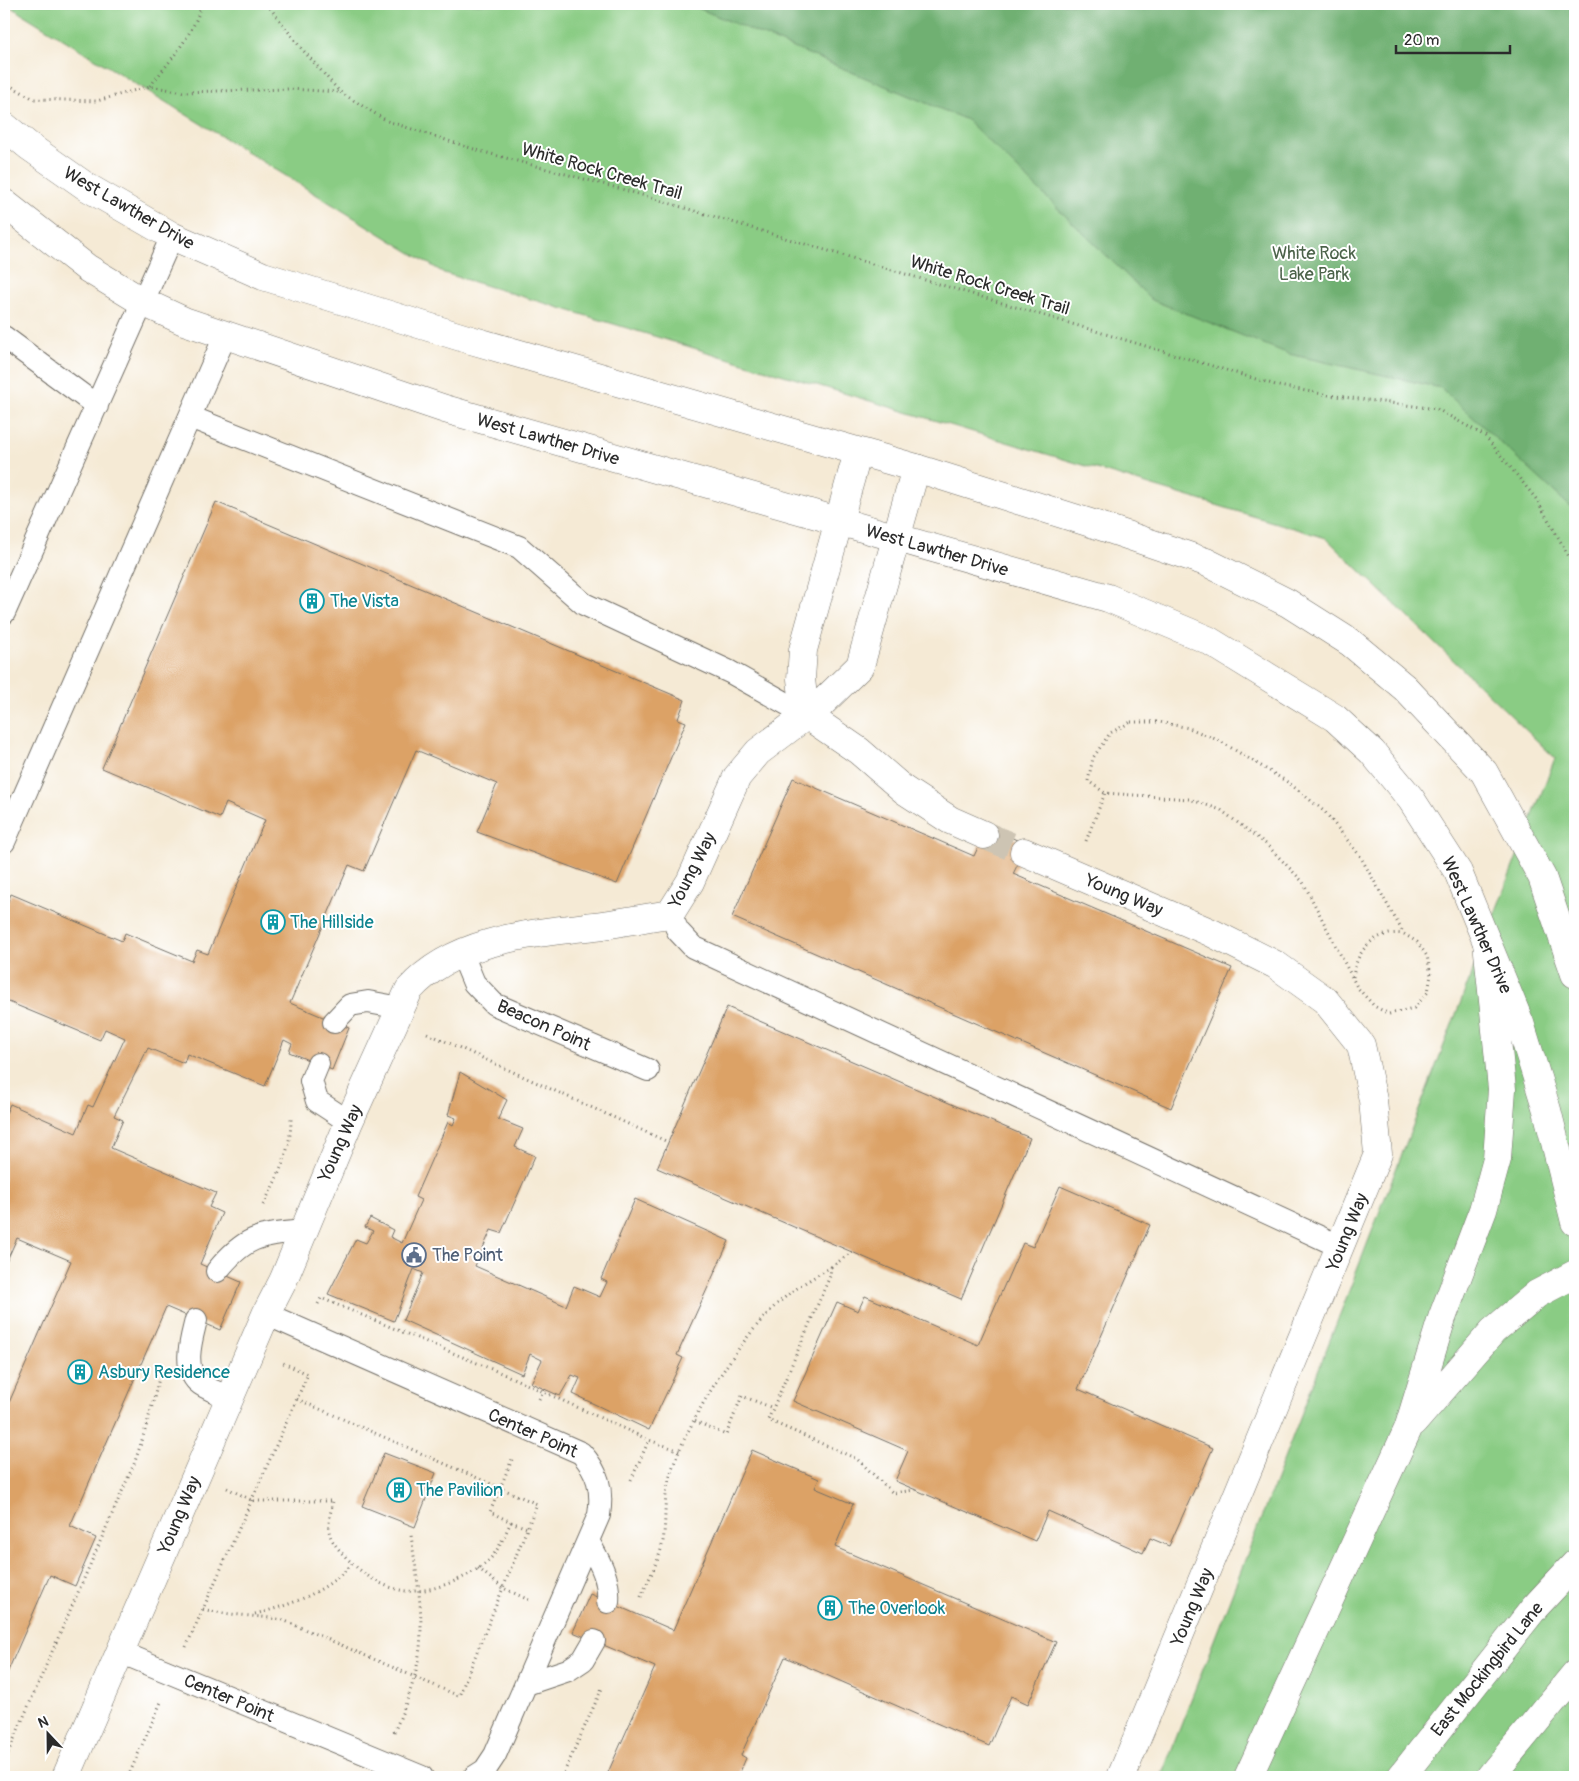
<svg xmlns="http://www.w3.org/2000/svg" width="1579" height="1781" viewBox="0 0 1579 1781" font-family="Pangolin,sans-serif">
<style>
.green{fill:#8acc84;stroke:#5a7c58}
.forest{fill:#6fb072;stroke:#4d6e4e}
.building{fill:#dca266}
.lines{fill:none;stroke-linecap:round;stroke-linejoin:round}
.minor-tunnel{stroke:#cdc4b3;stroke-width:28;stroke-dasharray:28 14;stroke-linecap:butt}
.service-casing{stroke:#726e66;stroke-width:24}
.minor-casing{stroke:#726e66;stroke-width:29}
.tertiary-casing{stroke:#726e66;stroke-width:29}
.secondary-casing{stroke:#726e66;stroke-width:29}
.path{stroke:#726e66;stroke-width:3;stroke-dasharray:1 4;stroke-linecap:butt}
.service{stroke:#fff;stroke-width:22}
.minor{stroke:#fff;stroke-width:28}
.tertiary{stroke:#fff;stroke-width:28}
.secondary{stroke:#fff;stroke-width:28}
.labels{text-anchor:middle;stroke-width:4;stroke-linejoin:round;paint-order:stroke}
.street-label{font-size:18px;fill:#2b2b2b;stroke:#fff}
.park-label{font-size:18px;fill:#4c634a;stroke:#fff}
.culture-label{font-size:18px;fill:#0d838f;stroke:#fff;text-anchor:start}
.service-label{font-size:18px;fill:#4e5e75;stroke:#fff;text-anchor:start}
</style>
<rect width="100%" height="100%" fill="#fff"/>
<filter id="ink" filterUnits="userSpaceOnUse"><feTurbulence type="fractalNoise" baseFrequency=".02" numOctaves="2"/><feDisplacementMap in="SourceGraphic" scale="10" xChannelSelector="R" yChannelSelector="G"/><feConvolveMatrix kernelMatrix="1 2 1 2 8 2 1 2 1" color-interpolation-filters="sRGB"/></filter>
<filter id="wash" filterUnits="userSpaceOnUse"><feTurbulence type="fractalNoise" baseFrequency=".0096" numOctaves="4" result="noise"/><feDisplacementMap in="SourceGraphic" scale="20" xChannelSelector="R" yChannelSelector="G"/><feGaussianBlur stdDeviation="1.12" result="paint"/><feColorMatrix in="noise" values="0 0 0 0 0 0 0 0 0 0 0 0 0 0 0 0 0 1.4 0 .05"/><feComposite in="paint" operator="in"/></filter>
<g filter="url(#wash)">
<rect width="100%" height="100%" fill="#f5ead5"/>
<!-- green -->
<path class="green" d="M 6,4 L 1575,4 L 1575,1777 L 1161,1777 L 1555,758 L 1326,538 L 444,273 Z"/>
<!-- forest -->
<path class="forest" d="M 688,4 L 1575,4 L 1575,511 L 1441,388 L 1289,354 L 1152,300 L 967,120 Z"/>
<g id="blocks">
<!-- building -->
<path class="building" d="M 216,502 L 685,700 L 678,719 L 686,722 L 617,884 L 477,832 L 497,784 L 416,750 L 364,871 L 349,865 L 290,1003 L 349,1028 L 332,1070 L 289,1052 L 292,1044 L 284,1040 L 265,1086 L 187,1054 L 184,1063 L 148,1048 L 114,1116 L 123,1120 L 111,1148 L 216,1193 L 209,1207 L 222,1213 L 200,1264 L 241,1282 L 220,1330 L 166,1307 L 70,1526 L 96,1538 L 75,1586 L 50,1575 L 4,1680 L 4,1414 L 71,1261 L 17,1238 L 4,1267 L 4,1118 L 10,1104 L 76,1133 L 88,1105 L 93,1107 L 125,1038 L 105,1029 L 100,1040 L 4,1000 L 4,911 L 11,894 L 122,941 L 125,933 L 192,961 L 197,950 L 208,954 L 265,820 L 226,803 L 220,818 L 102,768 Z
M 793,778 L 974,856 L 988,826 L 1027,845 L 1013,874 L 1232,968 L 1171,1108 L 732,917 Z
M 727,1007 L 1030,1138 L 961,1299 L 657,1168 Z
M 460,1072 L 507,1100 L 498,1119 L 523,1129 L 515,1147 L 535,1156 L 501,1233 L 491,1230 L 475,1266 L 566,1306 L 574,1286 L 600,1297 L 607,1282 L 601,1279 L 635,1199 L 729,1241 L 677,1355 L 683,1358 L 649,1430 L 573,1394 L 580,1378 L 572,1375 L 560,1396 L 531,1383 L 542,1360 L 530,1354 L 522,1374 L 403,1320 L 423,1273 L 414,1269 L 394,1321 L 328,1294 L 356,1239 L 366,1243 L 373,1231 L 365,1227 L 370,1218 L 393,1230 L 390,1237 L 402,1243 L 421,1200 L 415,1197 L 448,1122 L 453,1125 L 456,1118 L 448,1115 Z
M 1060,1186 L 1150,1225 L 1078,1389 L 1213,1448 L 1169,1546 L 1150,1538 L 1143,1553 L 1048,1511 L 1035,1541 L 895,1481 L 908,1451 L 793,1401 L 837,1302 L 858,1311 L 865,1296 L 978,1345 L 1023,1243 L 1033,1247 Z
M 752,1450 L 819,1479 L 815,1488 L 853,1504 L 835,1547 L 1056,1642 L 1028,1704 L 1011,1696 L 989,1746 L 785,1657 L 741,1755 L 746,1758 L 738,1777 L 606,1777 L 655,1667 L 573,1632 L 590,1594 L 673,1630 Z
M 384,1453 L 436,1473 L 415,1527 L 362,1506 Z"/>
</g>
</g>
<g filter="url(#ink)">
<use href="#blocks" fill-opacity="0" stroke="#726e66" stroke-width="1"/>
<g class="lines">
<!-- minor-tunnel -->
<path class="minor-tunnel" d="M 984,835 L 1024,852"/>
<!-- service casing -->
<g class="service-casing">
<path id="service" d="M 4,337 L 97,406
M 190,417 L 519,547 L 584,604 L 730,672 L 805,714
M 4,613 L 172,236
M 4,842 L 225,336
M 670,914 L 678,931 L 693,947 L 1341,1247
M 462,954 L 474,983 L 494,1004 L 648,1070
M 334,1022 L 350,1005 L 368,1002 L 401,1008
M 318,1064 L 311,1081 L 317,1101 L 349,1122
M 217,1271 C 245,1236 259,1235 302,1231
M 266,1314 L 581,1453 C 598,1471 603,1490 599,1515 L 495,1755 L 485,1770 L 474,1777
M 196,1320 C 192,1337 182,1367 198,1382 C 205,1389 220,1393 230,1398
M 588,1541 C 599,1561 610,1578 608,1602
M 120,1652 L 422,1777
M 526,1684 L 568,1670 L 583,1660 L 594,1641"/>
</g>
<!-- minor casing -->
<g class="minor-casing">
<path id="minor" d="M 858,452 L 803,650 L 801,679 L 805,714 L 859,751 L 904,790 L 950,820 L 984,835
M 1024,852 L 1212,933 L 1276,965 L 1325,1000 L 1361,1045 L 1373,1100 L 1378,1154 L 1121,1777
M 66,1777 L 266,1314 L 283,1281 L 349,1122 L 409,990 C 456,937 538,933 603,925 C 625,922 648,917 670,914 L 690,882 L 737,777 L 758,752 L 820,705 L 860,666 L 916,468"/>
</g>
<!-- tertiary casing -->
<g class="tertiary-casing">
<path id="tertiary" d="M 4,126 L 30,147 L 87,187 L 172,236 L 263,276 L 464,338 L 916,468 L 1100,526 L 1206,562 L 1288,603 L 1351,643 L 1405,688 L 1484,772 L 1542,877 L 1575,974
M 4,203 L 87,268 L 143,302 L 184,321 L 445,409 L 1108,598 L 1208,640 L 1335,718 L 1372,752 L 1411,799 L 1458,872 L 1520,1023 L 1547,1110 L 1575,1222"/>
</g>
<!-- secondary casing -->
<g class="secondary-casing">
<path id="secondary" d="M 1414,1422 L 1493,1331 L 1537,1294 L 1575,1274
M 1248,1777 L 1408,1429 L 1442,1318 L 1483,1210 L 1497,1159 L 1502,1089 L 1487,942
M 1401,1777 L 1535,1607 L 1575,1564
M 1490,1777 L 1575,1674"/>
</g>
<!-- path -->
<path class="path" d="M 267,4 L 301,48 L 340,92 L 387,121 L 480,151 L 625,190 L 1279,386 L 1328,395 L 1437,409 L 1485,436 L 1537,500 L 1575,567
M 4,82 L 34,99 L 97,101 L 150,86 L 183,92 L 289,89 L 339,92
M 150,86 C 170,61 193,35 202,4
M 1131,722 L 1159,722 L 1189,728 L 1220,741 L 1289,783 L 1325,812 L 1360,856 L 1404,934 L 1417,942 L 1427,956 L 1431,975 L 1428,992 L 1414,1008 L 1389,1014 L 1374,1006 L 1357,987 L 1303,882 L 1266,844 L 1221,810 L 1189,799 L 1105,793 L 1088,781 L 1093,758 L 1110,733 Z
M 1086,841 L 1105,793
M 1353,977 C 1356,950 1375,930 1403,934
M 427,1033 L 668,1142
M 263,1205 C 278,1177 291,1151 291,1119
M 831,1267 L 852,1252
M 318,1304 L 321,1298 L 513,1378 L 649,1440
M 297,1399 L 537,1504 L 503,1588 L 529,1600
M 539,1399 L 544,1389
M 695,1421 L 726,1435 L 742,1396 L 773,1408
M 631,1480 L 649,1440 L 680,1451
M 227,1488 L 253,1501 L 333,1501 C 331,1511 327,1525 330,1535 C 333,1544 344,1556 351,1562 C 364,1575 381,1586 400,1590 C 425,1596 470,1578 488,1561 C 498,1552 505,1534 511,1522 L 490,1512 L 513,1457
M 511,1522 L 527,1528
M 641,1597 C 648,1580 660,1559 663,1541 C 666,1523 664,1505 667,1488 C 677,1436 737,1342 775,1306 C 792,1290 812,1278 831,1267 L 830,1276 L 768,1420 L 857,1459 L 893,1493 L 915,1490
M 203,1609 C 229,1616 256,1615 283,1620 L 459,1696 L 503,1588 L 478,1568
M 255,1614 C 292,1605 326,1592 352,1564
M 186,1647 L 308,1374 L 281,1362
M 394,1732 C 405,1707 415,1682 419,1655 C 425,1616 416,1573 411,1535
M 4,1762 L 134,1464 C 144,1436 152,1407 159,1378
M 128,1777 L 161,1702
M 562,1777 L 603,1686"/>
<!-- service -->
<use href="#service" class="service"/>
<!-- minor -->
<use href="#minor" class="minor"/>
<!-- tertiary -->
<use href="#tertiary" class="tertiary"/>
<!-- secondary -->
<use href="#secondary" class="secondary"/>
</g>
</g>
<!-- icons -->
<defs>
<g id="building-ring" transform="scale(1.25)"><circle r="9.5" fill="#fff" stroke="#0f9aa8" stroke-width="1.5"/><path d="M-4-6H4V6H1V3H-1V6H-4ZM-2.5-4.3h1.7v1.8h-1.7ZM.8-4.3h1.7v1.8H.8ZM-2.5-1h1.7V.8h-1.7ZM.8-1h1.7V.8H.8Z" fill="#0f9aa8"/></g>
<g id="civic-ring" transform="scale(1.25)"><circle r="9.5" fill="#fff" stroke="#5c6f8a" stroke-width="1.5"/><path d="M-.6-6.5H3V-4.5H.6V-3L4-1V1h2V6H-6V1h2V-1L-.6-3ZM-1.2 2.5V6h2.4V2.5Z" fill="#5c6f8a"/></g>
</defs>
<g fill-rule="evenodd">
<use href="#building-ring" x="312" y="601"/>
<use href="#building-ring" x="273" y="922"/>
<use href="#civic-ring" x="414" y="1255"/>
<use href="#building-ring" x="80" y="1372"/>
<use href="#building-ring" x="399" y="1490"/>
<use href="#building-ring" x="830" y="1608"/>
</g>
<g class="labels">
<!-- street labels -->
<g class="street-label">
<text transform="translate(602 171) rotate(16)" y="6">White Rock Creek Trail</text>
<text transform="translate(129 208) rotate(30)" y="6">West Lawther Drive</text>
<text transform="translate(990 285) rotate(17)" y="6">White Rock Creek Trail</text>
<text transform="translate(548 439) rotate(16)" y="6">West Lawther Drive</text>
<text transform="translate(937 550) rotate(16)" y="6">West Lawther Drive</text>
<text transform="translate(692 870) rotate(-63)" y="6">Young Way</text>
<text transform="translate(1124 895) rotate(23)" y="6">Young Way</text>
<text transform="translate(1477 925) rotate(66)" y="6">West Lawther Drive</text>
<text transform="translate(544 1025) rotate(24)" y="6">Beacon Point</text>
<text transform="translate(340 1143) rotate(-66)" y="6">Young Way</text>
<text transform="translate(1347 1232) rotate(-68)" y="6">Young Way</text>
<text transform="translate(533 1433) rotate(24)" y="6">Center Point</text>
<text transform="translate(179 1515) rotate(-67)" y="6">Young Way</text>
<text transform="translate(1192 1607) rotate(-67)" y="6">Young Way</text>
<text transform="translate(1487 1669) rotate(-51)" y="6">East Mockingbird Lane</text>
<text transform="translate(229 1698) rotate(23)" y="6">Center Point</text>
</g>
<!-- park labels -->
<g class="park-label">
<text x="1314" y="259">White Rock<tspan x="1314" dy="21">Lake Park</tspan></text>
</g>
<!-- culture labels -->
<g class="culture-label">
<text x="330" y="607">The Vista</text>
<text x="290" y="928">The Hillside</text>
<text x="98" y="1378">Asbury Residence</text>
<text x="416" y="1496">The Pavilion</text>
<text x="848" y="1614">The Overlook</text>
</g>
<!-- service labels -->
<g class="service-label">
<text x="432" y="1261">The Point</text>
</g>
</g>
<!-- margin -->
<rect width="1579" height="1781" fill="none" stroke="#fff" stroke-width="20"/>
<!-- north arrow -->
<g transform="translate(48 1734) rotate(338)" stroke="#ffffff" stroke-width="4" paint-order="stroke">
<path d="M0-4L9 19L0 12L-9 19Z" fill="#2b2b2b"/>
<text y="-8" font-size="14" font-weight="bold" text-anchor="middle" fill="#2b2b2b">N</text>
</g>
<!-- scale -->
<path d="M1396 45v8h114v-8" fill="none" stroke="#2b2b2b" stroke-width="2.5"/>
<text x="1404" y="45" font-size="15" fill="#2b2b2b" stroke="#ffffff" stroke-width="4" paint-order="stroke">20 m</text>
</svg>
